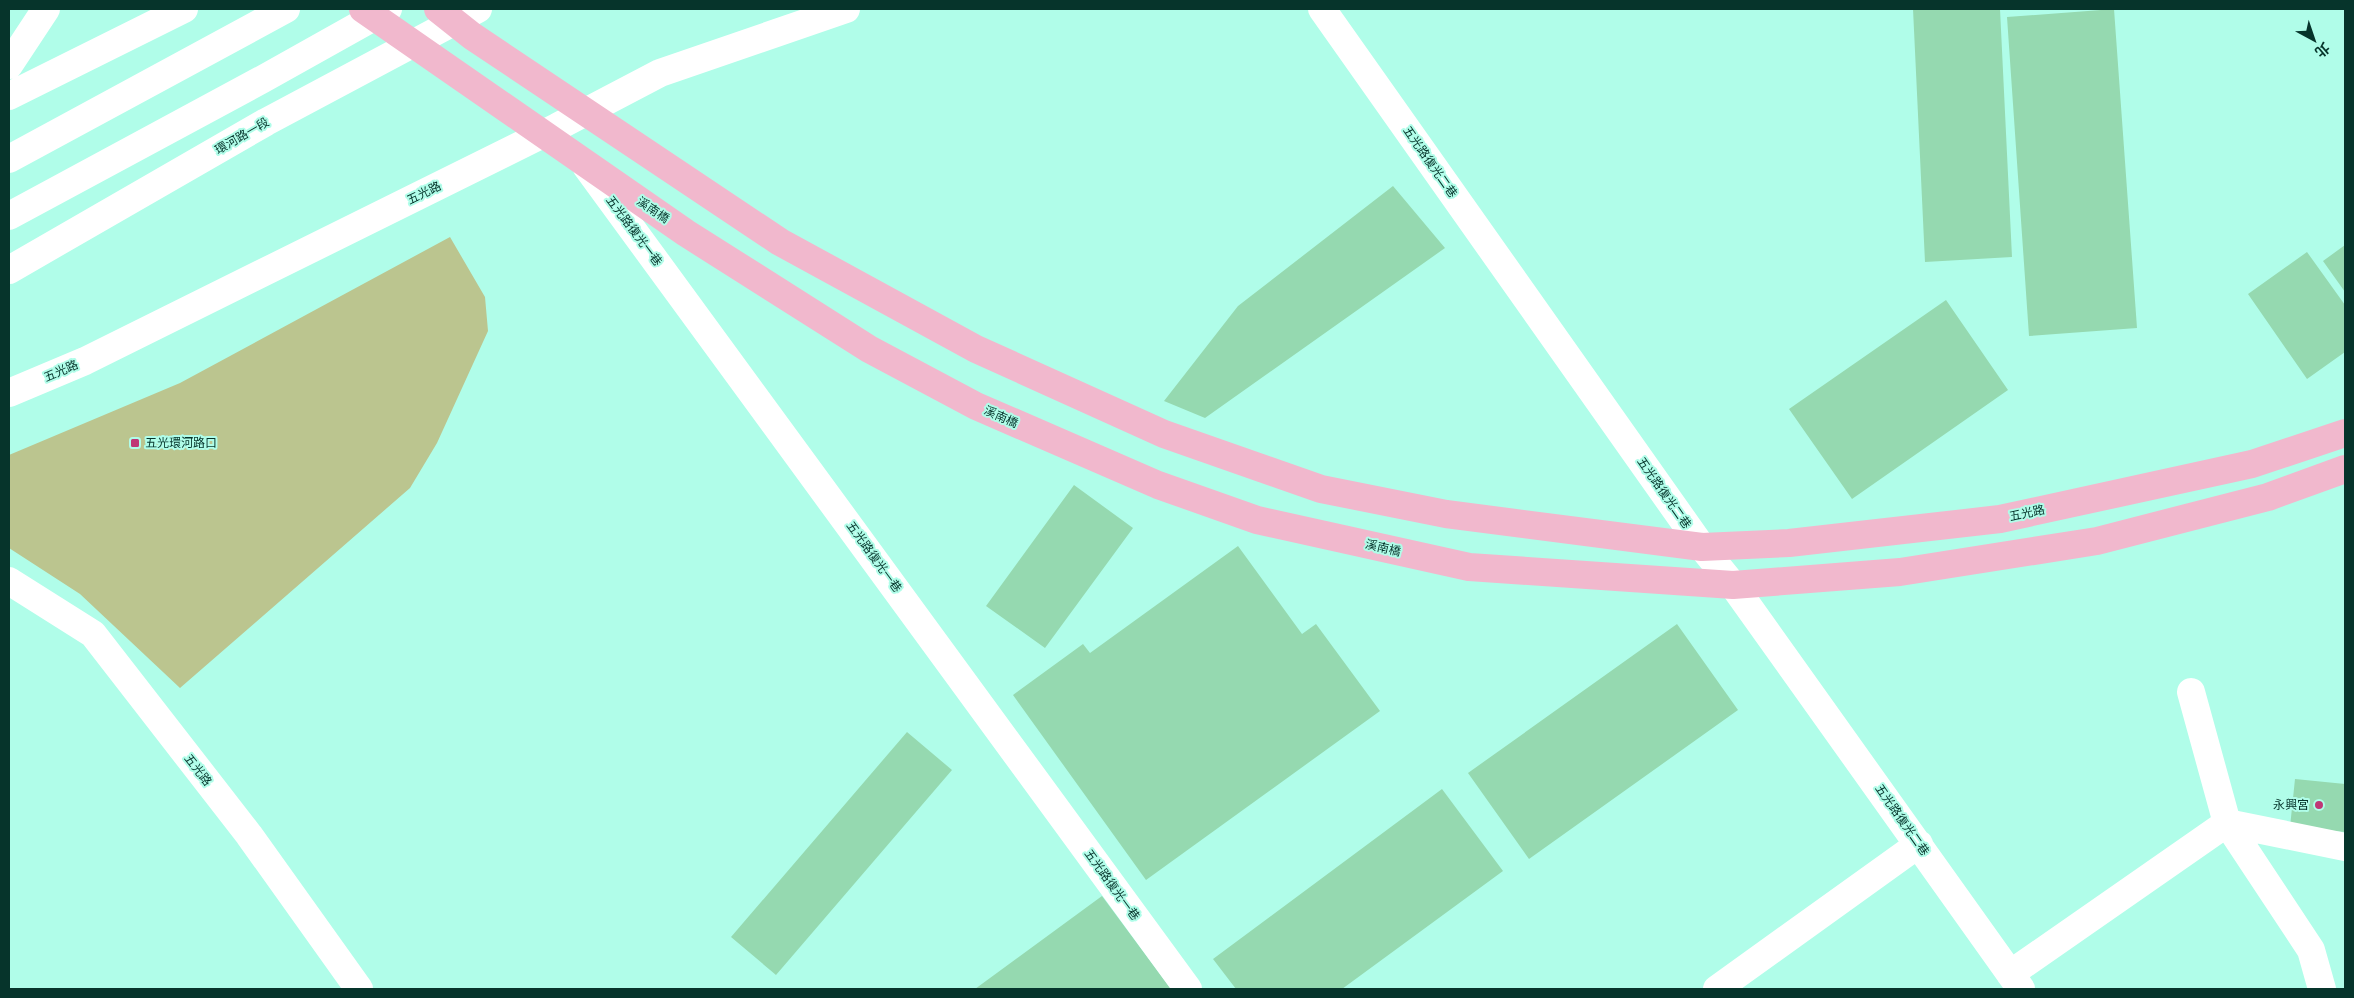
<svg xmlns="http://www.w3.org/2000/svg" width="2354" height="998" viewBox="0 0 2354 998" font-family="Helvetica,'Noto Sans TC',sans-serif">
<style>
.green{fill:#bbc58f}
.building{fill:#95d9b0}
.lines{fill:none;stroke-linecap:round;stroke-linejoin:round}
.minor{stroke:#fff;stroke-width:28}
.major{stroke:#f1b8cd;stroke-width:28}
.poi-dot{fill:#bf3775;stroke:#b0fde9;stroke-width:2}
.labels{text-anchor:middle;stroke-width:4;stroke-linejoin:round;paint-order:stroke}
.street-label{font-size:12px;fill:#06342b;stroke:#b0fde9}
.poi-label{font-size:12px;fill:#06342b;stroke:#b0fde9;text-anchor:start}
</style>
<rect width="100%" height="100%" fill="#b0fde9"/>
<!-- green -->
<path class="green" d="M 450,237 L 485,297 L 488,331 L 437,443 L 410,488 L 180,688 L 80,594 L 9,548 L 9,455 L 180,383 Z"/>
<!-- building -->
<path class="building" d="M 1913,9 L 2000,9 L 2012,257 L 1925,262 Z
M 2114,9 L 2137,328 L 2029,336 L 2007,17 Z
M 1393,186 L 1445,248 L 1205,418 L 1164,401 L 1238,306 Z
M 2345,245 L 2345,292 L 2323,261 Z
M 2307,252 L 2345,305 L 2345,352 L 2307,379 L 2248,294 Z
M 1946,300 L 2008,390 L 1852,499 L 1789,409 Z
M 1074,485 L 1133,528 L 1045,648 L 986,606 Z
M 1238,546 L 1302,634 L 1316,624 L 1380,711 L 1146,880 L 1013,695 L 1083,644 L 1090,653 Z
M 1677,624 L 1738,710 L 1529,859 L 1468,773 Z
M 907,732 L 952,770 L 776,975 L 731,937 Z
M 2295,779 L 2345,784 L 2345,832 L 2290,827 Z
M 1442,789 L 1503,871 L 1342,989 L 1236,989 L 1213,959 Z
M 1102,896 L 1171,989 L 975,989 Z"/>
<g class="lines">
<!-- minor -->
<path class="minor" d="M 1322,9 L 1702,547 L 1733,585 L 2021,989
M 9,65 L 46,9
M 9,96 L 184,9
M 9,159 L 286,9
M 586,166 L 1188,989
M 9,216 L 263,79 L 388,9
M 9,270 L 266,122 L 478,9
M 9,393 L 85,361 L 557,127 L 660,73 L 846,9
M 9,581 L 93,634 L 249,835 L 359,989
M 2191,692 L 2227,823 L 2311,950 L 2322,989
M 2227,823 L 2345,847
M 2010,974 L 2227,823
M 1717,989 L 1919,844"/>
<!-- major -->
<path class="major" d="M 363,9 L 686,233 L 869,349 L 976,406 L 1158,485 L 1257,520 L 1469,567 L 1733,585 L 1900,572 L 2097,541 L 2268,497 L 2345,469
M 438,9 L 472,36 L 780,242 L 976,349 L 1164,434 L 1321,489 L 1446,514 L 1702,547 L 1789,543 L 2000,519 L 2252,464 L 2345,433"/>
</g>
<!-- markers -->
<g class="poi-dot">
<rect x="130" y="438" width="10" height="10" rx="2.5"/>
<circle cx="2319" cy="805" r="5"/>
</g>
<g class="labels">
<!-- street labels -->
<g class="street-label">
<text transform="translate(242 136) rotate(-30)" y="4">環河路一段</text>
<text transform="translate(1430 162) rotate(55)" y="4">五光路復光二巷</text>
<text transform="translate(424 193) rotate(-26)" y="4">五光路</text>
<text transform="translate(653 210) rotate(34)" y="4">溪南橋</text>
<text transform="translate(634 231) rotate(53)" y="4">五光路復光一巷</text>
<text transform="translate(61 371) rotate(-23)" y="4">五光路</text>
<text transform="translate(1001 417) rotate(24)" y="4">溪南橋</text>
<text transform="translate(1664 493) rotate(55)" y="4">五光路復光二巷</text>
<text transform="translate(2027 513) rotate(-12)" y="4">五光路</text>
<text transform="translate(1383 548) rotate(13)" y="4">溪南橋</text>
<text transform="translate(874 557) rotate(54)" y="4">五光路復光一巷</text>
<text transform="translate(198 770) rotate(52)" y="4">五光路</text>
<text transform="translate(1902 820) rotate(55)" y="4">五光路復光二巷</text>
<text transform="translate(1112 885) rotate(54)" y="4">五光路復光一巷</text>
</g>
<!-- poi labels -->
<g class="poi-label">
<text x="145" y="447">五光環河路口</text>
<text x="2309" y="809" text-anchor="end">永興宮</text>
</g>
</g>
<!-- border -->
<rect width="2354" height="998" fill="none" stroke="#06342b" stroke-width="20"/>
<!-- north arrow -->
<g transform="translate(2314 40) rotate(140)" stroke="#b0fde9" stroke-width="4" paint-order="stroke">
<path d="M0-4L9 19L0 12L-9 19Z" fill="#06342b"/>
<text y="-8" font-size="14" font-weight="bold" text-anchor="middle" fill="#06342b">北</text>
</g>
</svg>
